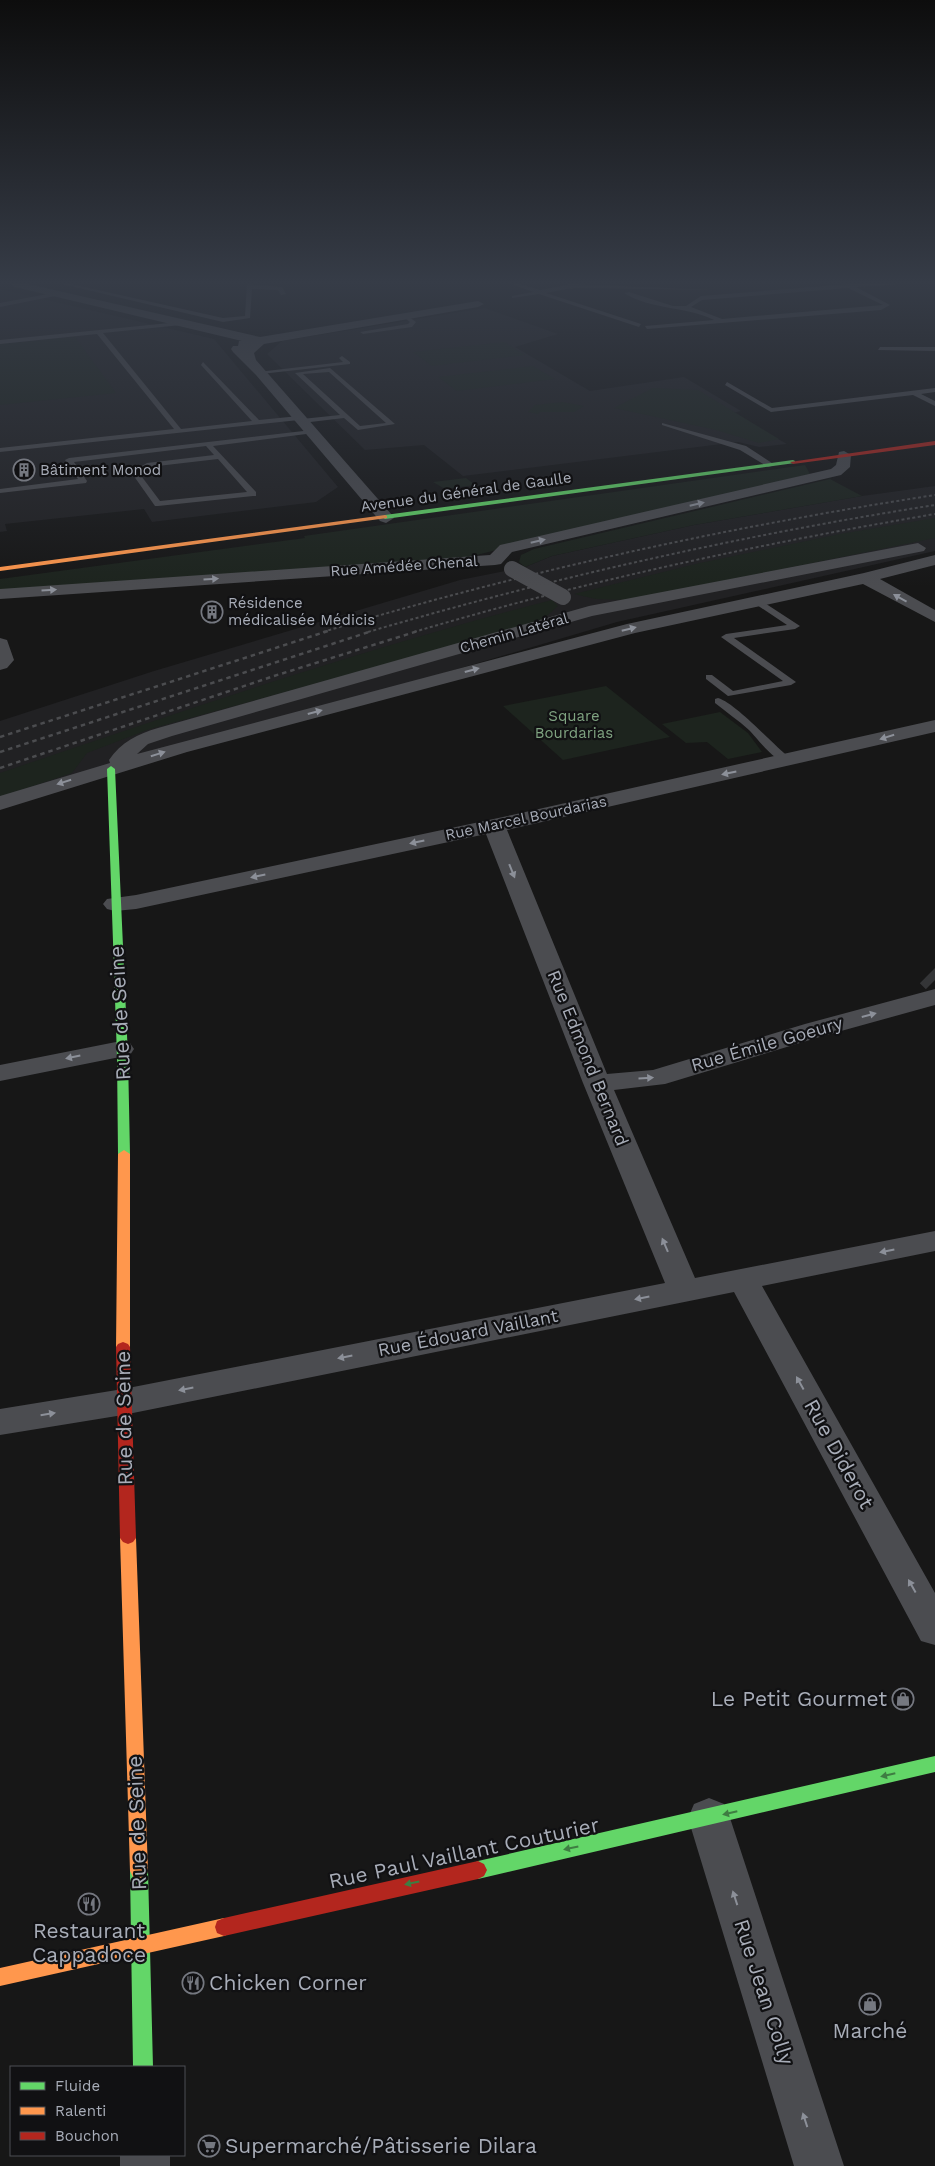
<svg xmlns="http://www.w3.org/2000/svg" width="935" height="2166" viewBox="0 0 935 2166" font-family="'Work Sans',sans-serif">
<style>
.built{fill:#212123}
.green{fill:#1d241e}
.lines{fill:none;stroke-linecap:round;stroke-linejoin:round}
.street-tunnel{stroke:#343537;stroke-width:26;stroke-dasharray:26 13;stroke-linecap:butt}
.lane{fill:#4b4c50;fill-rule:evenodd}
.street{fill:#4b4c50;fill-rule:evenodd}
.fast{fill:#63d668;fill-rule:evenodd}
.slow{fill:#ff974d;fill-rule:evenodd}
.jam{fill:#b3261e;fill-rule:evenodd}
.rail-far1{stroke:#4b4c4f;stroke-width:2;stroke-dasharray:3 2.5;stroke-linecap:butt}
.rail{stroke:#4b4c4f;stroke-width:2.5;stroke-dasharray:4.5 4;stroke-linecap:butt}
.street-bridge{stroke:#4b4c50;stroke-width:16}
.oneway{fill:#8c9099}
.oneway2{fill:#3e7d42}
.labels{text-anchor:middle;stroke-width:4.5;stroke-linejoin:round;paint-order:stroke}
.far-poi-label{font-size:15px;fill:#a8adb8;stroke:#111113;text-anchor:start}
.far-street-label{font-size:15px;fill:#a8adb8;stroke:#111113}
.far-park-label{font-size:15px;fill:#7fa381;stroke:#111113}
.street-label{font-size:18px;fill:#a8adb8;stroke:#111113}
.near-street-label{font-size:21px;fill:#a8adb8;stroke:#111113}
.near-poi-label{font-size:21px;fill:#a8adb8;stroke:#111113}
</style>
<rect width="100%" height="100%" fill="#171717"/>
<!-- built -->
<path class="built" d="M 0,289 L 214,339 L 338,487 L 316,502 L 152,522 L 144,509 L 5,524 L 7,531 L 0,532 Z
M 485,308 L 558,334 L 515,347 L 590,391 L 684,377 L 741,411 L 733,413 L 787,444 L 759,447 L 738,442 L 463,476 L 424,445 L 365,450 L 267,354 L 282,341 Z
M 935,486 L 935,551 L 617,622 L 0,804 L 0,721 L 154,671 L 460,580 L 525,567 L 552,556 L 694,525 L 862,496 Z"/>
<!-- green -->
<path class="green" d="M 75,337 L 116,393 L 0,405 L 0,344 Z
M 504,342 L 525,355 L 432,366 L 413,352 Z
M 533,366 L 555,379 L 457,391 L 438,377 Z
M 653,388 L 698,390 L 779,439 L 759,443 L 716,430 L 614,408 Z
M 563,402 L 584,406 L 574,412 L 540,412 L 538,414 L 528,412 L 535,405 Z
M 805,465 L 810,474 L 460,559 L 0,590 L 0,579 L 305,538 L 304,536 Z
M 466,478 L 475,485 L 445,489 L 433,482 Z
M 830,479 L 862,496 L 694,525 L 552,556 L 525,567 L 519,562 L 521,555 L 534,549 Z
M 935,518 L 935,538 L 631,600 L 596,599 L 574,594 L 700,563 L 840,534 Z
M 552,600 L 558,606 L 540,622 L 150,729 L 87,753 L 72,773 L 0,797 L 0,773 C 183,711 365,648 552,600 Z
M 606,686 L 670,737 L 563,760 L 503,706 Z
M 720,712 L 748,733 L 762,752 L 728,759 L 707,742 L 686,743 L 662,724 Z"/>
<g class="lines">
<!-- street-tunnel -->
<path class="street-tunnel" d="M 929,974 L 935,980"/>
<!-- lane -->
<path class="lane" d="M 62,284 L 71,284 L 223,318 L 245,316 L 247,284 L 282,287 L 286,294 L 281,295 L 278,290 L 252,289 L 250,318 L 223,322 Z
M 512,284 L 520,284 L 540,290 L 572,284 L 716,290 L 572,288 L 546,293 L 641,324 L 639,327 L 539,294 L 512,298 L 512,296 L 533,292 Z
M 849,284 L 901,284 L 856,287 L 890,305 L 881,310 L 647,329 L 645,326 L 714,320 C 686,306 651,310 624,293 L 629,292 L 673,306 L 686,306 L 701,296 ZM 848,288 L 883,305 L 722,319 L 691,307 L 702,300 Z
M 58,292 L 60,295 L 0,307 L 0,303 Z
M 405,314 L 416,322 L 412,327 L 363,334 L 360,332 L 408,324 L 410,322 L 402,316 Z
M 179,322 L 181,325 L 103,333 L 181,429 L 252,421 L 201,365 L 203,362 L 259,420 L 299,416 L 302,419 L 340,415 L 295,373 L 330,368 L 395,424 L 358,430 L 344,418 L 302,423 L 299,420 L 0,452 L 0,448 L 174,429 L 97,334 L 0,344 L 0,340 ZM 329,372 L 386,423 L 360,426 L 303,374 Z
M 880,347 L 935,347 L 935,351 L 878,350 Z
M 342,356 L 350,362 L 350,364 L 261,374 L 258,372 L 343,362 L 339,358 Z
M 727,382 L 772,408 L 935,388 L 935,392 L 921,394 L 935,401 L 935,406 L 913,395 L 771,412 L 725,385 Z
M 662,423 L 746,446 L 775,465 L 768,467 L 740,450 L 662,425 Z
M 312,430 L 314,433 L 213,446 L 256,492 L 256,496 L 253,496 L 158,506 L 155,506 L 131,472 L 147,463 L 214,455 L 206,446 L 74,462 L 87,481 L 86,483 L 0,493 L 0,489 L 78,479 L 65,460 L 69,458 ZM 218,459 L 247,492 L 160,501 L 139,473 L 149,467 Z
M 757,598 L 800,626 L 795,629 L 734,638 L 796,682 L 791,685 L 728,696 L 706,679 L 706,675 L 712,675 L 733,691 L 783,681 L 721,637 L 726,634 L 787,625 L 754,603 L 753,601 Z
M 718,698 C 737,704 773,745 791,759 L 791,763 C 777,766 758,739 749,730 C 738,720 726,712 715,703 L 715,699 Z"/>
<!-- street -->
<path class="street" d="M 10,284 L 28,284 L 260,337 L 478,301 L 484,304 L 478,307 L 264,344 L 254,353 L 256,360 L 392,515 L 394,518 L 386,523 L 380,521 L 256,375 L 233,352 L 231,349 L 233,346 L 238,346 L 239,341 L 242,341 L 15,287 Z
M 568,284 L 579,284 L 572,289 L 568,288 Z
M 844,451 L 851,455 L 850,467 L 841,475 L 512,552 L 501,564 L 495,565 L 0,599 L 0,589 L 490,555 L 500,545 L 831,469 L 836,465 L 839,452 Z
M 918,543 L 926,548 L 924,551 L 592,616 L 172,736 L 148,744 L 137,754 L 627,624 L 864,573 L 935,555 L 935,565 L 880,579 L 935,610 L 935,622 L 863,584 L 635,633 L 187,752 L 0,810 L 0,796 L 110,763 L 109,760 C 121,742 138,734 158,728 L 589,606 Z
M 0,638 L 7,640 L 14,660 L 7,668 L 0,670 Z
M 935,720 L 935,732 L 507,830 L 607,1074 L 653,1070 L 805,1024 L 935,989 L 935,1005 L 823,1036 L 665,1084 L 614,1090 L 695,1278 L 935,1231 L 935,1251 L 762,1286 L 935,1593 L 935,1645 L 921,1641 L 734,1292 L 123,1415 L 0,1435 L 0,1409 L 123,1389 L 665,1283 L 583,1083 L 486,834 L 136,909 L 115,911 L 107,909 L 103,904 L 107,899 L 136,895 L 512,815 Z
M 121,1041 L 130,1043 L 134,1049 L 130,1055 L 0,1081 L 0,1065 Z
M 709,1798 L 724,1804 L 730,1818 L 844,2166 L 794,2166 L 688,1818 L 694,1804 Z
M 120,2155 L 170,2155 L 170,2166 L 120,2166 Z"/>
<!-- fast -->
<path class="fast" d="M 793,460 L 795,461 L 795,463 L 385,519 L 382,517 L 385,515 Z
M 111,766 L 115,769 L 128,1057 L 130,1154 L 124,1158 L 118,1154 L 117,1057 L 107,769 Z
M 935,1756 L 935,1772 L 478,1879 L 472,1876 L 469,1870 L 472,1864 L 478,1861 Z
M 139,1862 L 145,1865 L 148,1871 L 153,2067 L 133,2067 L 130,1871 L 133,1865 Z"/>
<!-- slow -->
<path class="slow" d="M 385,515 L 387,516 L 387,518 L 0,571 L 0,567 Z
M 124,1150 L 130,1154 L 130,1347 L 128,1350 L 123,1352 L 118,1350 L 116,1347 L 118,1154 Z
M 128,1532 L 133,1534 L 136,1538 L 148,1871 L 145,1877 L 139,1880 L 133,1877 L 130,1871 L 120,1538 L 123,1534 Z
M 224,1918 L 231,1921 L 233,1927 L 231,1933 L 224,1936 L 0,1986 L 0,1968 Z"/>
<!-- jam -->
<path class="jam" d="M 935,441 L 935,445 L 793,464 L 790,462 Z
M 123,1342 L 128,1344 L 130,1347 L 136,1538 L 133,1542 L 128,1544 L 123,1542 L 120,1538 L 116,1347 L 118,1344 Z
M 478,1861 L 484,1864 L 487,1870 L 484,1876 L 478,1879 L 224,1936 L 217,1933 L 215,1927 L 217,1921 L 224,1918 Z"/>
<!-- rail-far1 -->
<path class="rail-far1" d="M 323,632 C 524,571 728,527 935,495
M 368,632 C 554,577 743,535 935,505
M 414,632 C 585,581 759,544 935,514"/>
<!-- rail -->
<path class="rail" d="M 0,737 L 328,631
M 0,752 L 372,631
M 0,768 L 274,676 L 418,631"/>
<!-- street-bridge -->
<path class="street-bridge" d="M 512,569 L 563,597"/>
</g>
<!-- one-way arrows -->
<defs><path id="oneway-solid" d="M-6-.8H1V-3.2L6.5 0L1 3.2V.8H-6Z" transform="scale(1.25)"/></defs>
<g class="oneway">
<use href="#oneway-solid" transform="translate(697 504) rotate(-13)"/>
<use href="#oneway-solid" transform="translate(538 541) rotate(-13)"/>
<use href="#oneway-solid" transform="translate(211 579) rotate(-4)"/>
<use href="#oneway-solid" transform="translate(49 590) rotate(-4)"/>
<use href="#oneway-solid" transform="translate(900 598) rotate(-151)"/>
<use href="#oneway-solid" transform="translate(629 629) rotate(-14)"/>
<use href="#oneway-solid" transform="translate(472 670) rotate(-15)"/>
<use href="#oneway-solid" transform="translate(315 712) rotate(-15)"/>
<use href="#oneway-solid" transform="translate(887 737) rotate(163)"/>
<use href="#oneway-solid" transform="translate(158 754) rotate(-17)"/>
<use href="#oneway-solid" transform="translate(729 773) rotate(168)"/>
<use href="#oneway-solid" transform="translate(64 782) rotate(162)"/>
<use href="#oneway-solid" transform="translate(417 842) rotate(168)"/>
<use href="#oneway-solid" transform="translate(512 871) rotate(68)"/>
<use href="#oneway-solid" transform="translate(258 876) rotate(168)"/>
<use href="#oneway-solid" transform="translate(869 1015) rotate(-15)"/>
<use href="#oneway-solid" transform="translate(73 1057) rotate(168)"/>
<use href="#oneway-solid" transform="translate(646 1078) rotate(-3)"/>
<use href="#oneway-solid" transform="translate(665 1245) rotate(-113)"/>
<use href="#oneway-solid" transform="translate(887 1251) rotate(169)"/>
<use href="#oneway-solid" transform="translate(642 1298) rotate(169)"/>
<use href="#oneway-solid" transform="translate(345 1357) rotate(169)"/>
<use href="#oneway-solid" transform="translate(800 1383) rotate(-119)"/>
<use href="#oneway-solid" transform="translate(186 1389) rotate(169)"/>
<use href="#oneway-solid" transform="translate(48 1414) rotate(-9)"/>
<use href="#oneway-solid" transform="translate(912 1586) rotate(-119)"/>
<use href="#oneway-solid" transform="translate(735 1898) rotate(-108)"/>
<use href="#oneway-solid" transform="translate(805 2120) rotate(-108)"/>
</g>
<g class="oneway2">
<use href="#oneway-solid" transform="translate(888 1775) rotate(167)"/>
<use href="#oneway-solid" transform="translate(730 1813) rotate(167)"/>
<use href="#oneway-solid" transform="translate(571 1848) rotate(168)"/>
<use href="#oneway-solid" transform="translate(412 1883) rotate(168)"/>
</g>
<!-- sky -->
<linearGradient id="sky" x2="0" y2="1"><stop stop-color="#0d0d0d"/><stop offset="0.48" stop-color="#363c47"/><stop offset="1" stop-color="#363c47" stop-opacity="0"/></linearGradient>
<rect width="935" height="587" fill="url(#sky)"/>
<!-- icons -->
<defs>
<g id="building-ring" transform="scale(1.125)"><circle r="9.5" fill="#111113" stroke="#757880" stroke-width="1.5"/><path d="M-4-6H4V6H1V3H-1V6H-4ZM-2.5-4.3h1.7v1.8h-1.7ZM.8-4.3h1.7v1.8H.8ZM-2.5-1h1.7V.8h-1.7ZM.8-1h1.7V.8H.8Z" fill="#757880"/></g>
<g id="shop-ring" transform="scale(1.125)"><circle r="9.5" fill="#111113" stroke="#757880" stroke-width="1.5"/><path d="M-5-2.5h2.3a2.7 3.5 0 0 1 5.4 0H5L5.5 6h-11ZM-1.5-2.5h3a1.5 2.3 0 0 0-3 0Z" fill="#757880"/></g>
<g id="restaurant-ring" transform="scale(1.125)"><circle r="9.5" fill="#111113" stroke="#757880" stroke-width="1.5"/><path d="M-5-6h1v4h1v-4h1v4h1v-4h1v5L-1.5 .5V6h-2V.5L-5-1ZM5-6V6H3V1.5H1.5Q1.5-4 5-6Z" fill="#757880"/></g>
<g id="supermarket-ring" transform="scale(1.125)"><circle r="9.5" fill="#111113" stroke="#757880" stroke-width="1.5"/><path d="M-6-5.5h2.5l.6 2H6L4.5 2H-2.5L-4.4-4H-6ZM-1.5 3.2a1.3 1.3 0 1 0 .1 0ZM3 3.2a1.3 1.3 0 1 0 .1 0Z" fill="#757880"/></g>
</defs>
<g fill-rule="evenodd">
<use href="#building-ring" x="24" y="470"/>
<use href="#building-ring" x="212" y="612"/>
<use href="#shop-ring" x="903" y="1699"/>
<use href="#restaurant-ring" x="89" y="1904"/>
<use href="#restaurant-ring" x="193" y="1983"/>
<use href="#shop-ring" x="870" y="2004"/>
<use href="#supermarket-ring" x="209" y="2146"/>
</g>
<g class="labels">
<!-- far-poi labels -->
<g class="far-poi-label">
<text x="40" y="475">Bâtiment Monod</text>
<text x="228" y="608">Résidence<tspan x="228" dy="17">médicalisée Médicis</tspan></text>
</g>
<!-- far-street labels -->
<g class="far-street-label">
<text transform="translate(466 492) rotate(-8)" y="5">Avenue du Général de Gaulle</text>
<text transform="translate(404 566) rotate(-4)" y="5">Rue Amédée Chenal</text>
<text transform="translate(514 633) rotate(-16)" y="5">Chemin Latéral</text>
<text transform="translate(526 818) rotate(-12)" y="5">Rue Marcel Bourdarias</text>
</g>
<!-- far-park labels -->
<g class="far-park-label">
<text x="574" y="721">Square<tspan x="574" dy="17">Bourdarias</tspan></text>
</g>
<!-- street labels -->
<g class="street-label">
<text transform="translate(767 1044) rotate(-16)" y="6">Rue Émile Goeury</text>
<text transform="translate(588 1058) rotate(68)" y="6">Rue Edmond Bernard</text>
<text transform="translate(468 1333) rotate(-11)" y="6">Rue Édouard Vaillant</text>
</g>
<!-- near-street labels -->
<g class="near-street-label">
<text transform="translate(120 1013) rotate(-93)" y="7">Rue de Seine</text>
<text transform="translate(124 1418) rotate(-91)" y="7">Rue de Seine</text>
<text transform="translate(839 1454) rotate(61)" y="7">Rue Diderot</text>
<text transform="translate(137 1823) rotate(-92)" y="7">Rue de Seine</text>
<text transform="translate(464 1853) rotate(-12)" y="7">Rue Paul Vaillant Couturier</text>
<text transform="translate(764 1992) rotate(72)" y="7">Rue Jean Colly</text>
</g>
<!-- near-poi labels -->
<g class="near-poi-label">
<text x="887" y="1706" text-anchor="end">Le Petit Gourmet</text>
<text x="89" y="1938">Restaurant<tspan x="89" dy="24">Cappadoce</tspan></text>
<text x="209" y="1990" text-anchor="start">Chicken Corner</text>
<text x="870" y="2038">Marché</text>
<text x="225" y="2153" text-anchor="start">Supermarché/Pâtisserie Dilara</text>
</g>
</g>
<!-- legend -->
<rect x="10" y="2066" width="175" height="90" fill="#111113" stroke="#4d4f55"/>
<rect x="20" y="2082" width="25" height="8" fill="#63d668" stroke="#4d4f55"/>
<text x="55" y="2091" font-size="15" fill="#a8adb8">Fluide</text>
<rect x="20" y="2107" width="25" height="8" fill="#ff974d" stroke="#4d4f55"/>
<text x="55" y="2116" font-size="15" fill="#a8adb8">Ralenti</text>
<rect x="20" y="2132" width="25" height="8" fill="#b3261e" stroke="#4d4f55"/>
<text x="55" y="2141" font-size="15" fill="#a8adb8">Bouchon</text>
</svg>
